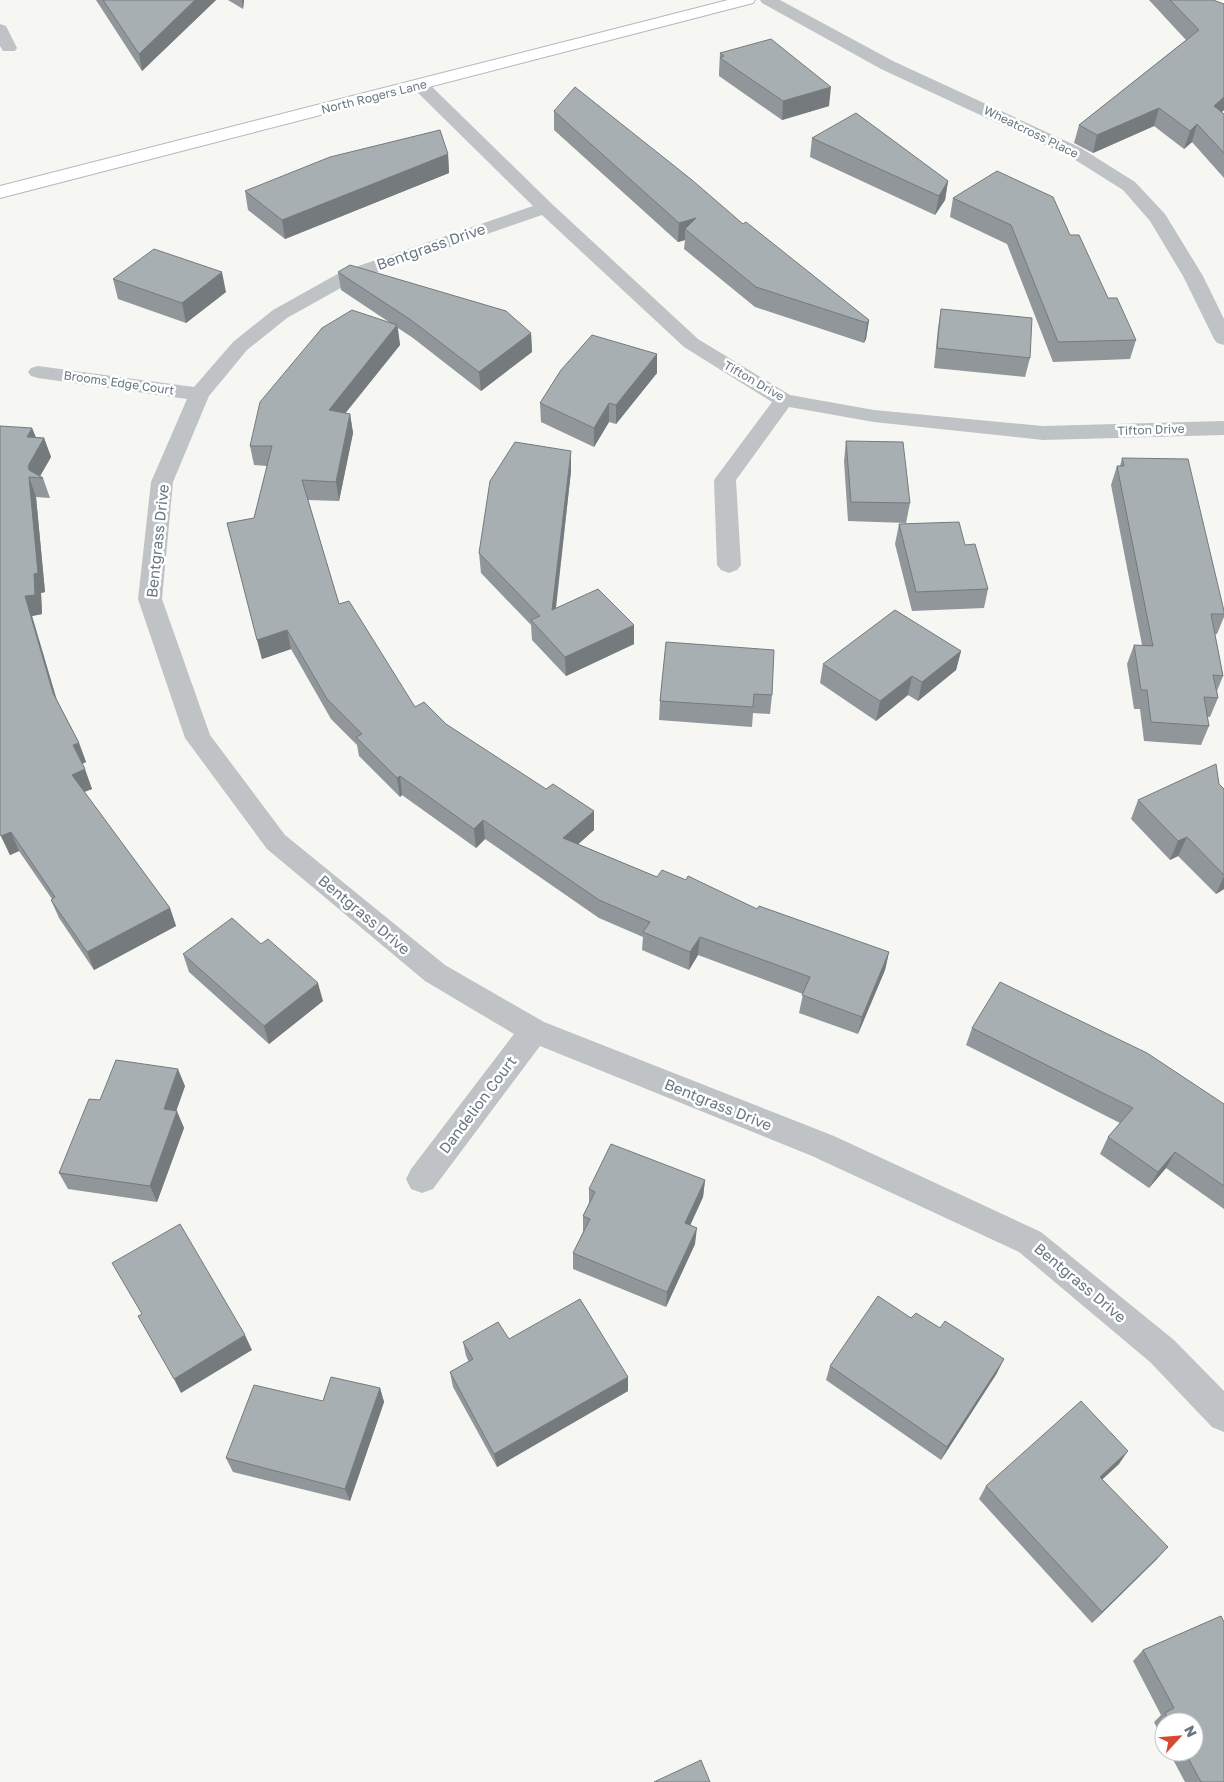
<svg xmlns="http://www.w3.org/2000/svg" width="1224" height="1782" viewBox="0 0 1224 1782" font-family="'Golos Text',sans-serif">
<style>
.lines{fill:none;stroke-linecap:round;stroke-linejoin:round}
.secondary-casing{stroke:#b2b7bb;stroke-width:2}
.street{fill:#bfc3c6;fill-rule:evenodd}
.secondary{fill:#fff;fill-rule:evenodd}
.wall{fill:#90969a}
.shaded-wall{fill:#757a7d}
.building{fill:#a7afb3;stroke:#757a7d}
.labels{text-anchor:middle;stroke-width:5;stroke-linejoin:round;paint-order:stroke}
.far-street-label{font-size:12px;fill:#677882;stroke:#fff}
.street-label{font-size:15px;fill:#677882;stroke:#fff}
</style>
<rect width="100%" height="100%" fill="#f6f6f3"/>
<g class="lines">
<!-- secondary casing -->
<g class="secondary-casing">
<path id="secondary" d="M 728,0 L 755,0 L 753,3 L 0,198 L 0,186 Z"/>
</g>
<!-- street -->
<path class="street" d="M 760,0 L 780,0 L 893,61 L 1081,148 L 1135,182 L 1165,214 L 1203,276 L 1224,319 L 1224,345 L 1217,343 L 1214,339 L 1183,276 L 1150,221 L 1123,190 L 1069,156 L 881,69 L 762,3 Z
M 0,24 L 6,26 L 17,48 L 15,51 L 3,51 L 0,46 Z
M 420,80 L 426,81 L 552,204 L 698,339 L 790,395 L 874,410 L 1043,426 L 1224,421 L 1224,435 L 1043,440 L 874,422 L 789,407 L 736,480 L 741,565 L 737,570 L 729,573 L 721,570 L 717,565 L 714,480 L 772,402 L 684,347 L 542,215 L 355,280 L 287,318 L 247,350 L 209,396 L 173,482 L 162,599 L 210,735 L 285,835 L 445,965 L 544,1022 L 834,1136 L 1041,1232 L 1174,1340 L 1224,1391 L 1224,1432 L 1212,1427 L 1150,1362 L 1019,1252 L 812,1156 L 540,1046 L 433,1189 L 422,1193 L 411,1189 L 406,1179 L 411,1169 L 514,1034 L 425,981 L 267,849 L 185,738 L 138,599 L 151,482 L 187,399 L 38,378 L 31,376 L 28,372 L 31,368 L 38,366 L 194,387 L 233,342 L 273,310 L 341,272 L 533,206 L 414,89 L 412,85 L 414,81 Z"/>
<!-- secondary -->
<use href="#secondary" class="secondary"/>
</g>
<!-- wall -->
<path class="wall" d="M 96,0 L 216,0 L 142,71 Z
M 228,0 L 244,0 L 243,9 Z
M 1149,0 L 1213,0 L 1224,4 L 1224,110 L 1222,112 L 1224,114 L 1224,178 L 1192,142 L 1184,149 L 1154,126 L 1093,153 L 1074,143 L 1079,125 L 1186,40 Z
M 720,53 L 829,106 L 782,120 L 719,76 L 719,72 Z
M 554,111 L 743,224 L 869,320 L 866,339 L 864,343 L 755,307 L 684,249 L 685,240 L 678,242 L 554,130 Z
M 812,138 L 948,181 L 945,200 L 935,215 L 810,157 Z
M 448,154 L 449,173 L 285,239 L 248,210 L 245,191 Z
M 953,198 L 1070,235 L 1108,298 L 1136,340 L 1130,359 L 1053,362 L 1007,244 L 950,217 Z
M 338,272 L 531,333 L 532,352 L 481,391 L 413,338 L 398,328 L 400,345 L 345,413 L 350,414 L 353,433 L 339,501 L 308,500 L 339,604 L 415,707 L 446,724 L 594,830 L 578,844 L 657,877 L 889,952 L 885,970 L 858,1034 L 799,1013 L 803,994 L 698,955 L 689,970 L 642,950 L 643,937 L 599,918 L 485,839 L 476,848 L 402,795 L 400,797 L 359,756 L 357,745 L 331,719 L 291,649 L 262,659 L 227,523 L 254,518 L 267,466 L 254,465 L 250,446 L 389,322 L 341,290 Z
M 113,279 L 226,292 L 186,323 L 118,299 Z
M 941,309 L 1030,358 L 1025,377 L 934,368 L 938,328 Z
M 657,354 L 657,373 L 616,424 L 609,422 L 594,447 L 541,422 L 540,403 Z
M 32,428 L 36,437 L 44,438 L 51,457 L 40,476 L 43,478 L 50,498 L 36,497 L 45,592 L 41,593 L 42,614 L 32,616 L 57,700 L 79,743 L 86,762 L 82,764 L 92,789 L 84,792 L 170,908 L 176,926 L 94,970 L 59,918 L 51,900 L 52,899 L 19,851 L 10,855 L 0,834 Z
M 846,441 L 910,503 L 906,523 L 848,521 L 844,461 Z
M 1122,458 L 1224,611 L 1224,617 L 1217,634 L 1215,634 L 1223,676 L 1217,691 L 1218,698 L 1210,717 L 1207,717 L 1209,726 L 1201,745 L 1144,741 L 1140,709 L 1134,709 L 1127,664 L 1134,645 L 1142,645 L 1111,485 L 1117,466 L 1120,466 Z
M 571,471 L 556,609 L 634,644 L 566,676 L 532,640 L 531,625 L 481,573 L 479,553 Z
M 899,524 L 965,545 L 988,589 L 984,608 L 912,611 L 895,544 Z
M 666,642 L 772,695 L 770,714 L 753,713 L 752,727 L 659,720 L 660,701 Z
M 961,651 L 956,670 L 918,701 L 908,695 L 876,721 L 820,683 L 823,664 Z
M 1219,784 L 1224,789 L 1224,889 L 1216,894 L 1178,856 L 1170,860 L 1131,819 L 1138,800 Z
M 183,954 L 323,1001 L 269,1044 L 189,972 Z
M 972,1028 L 1224,1104 L 1224,1209 L 1166,1168 L 1149,1188 L 1100,1154 L 1108,1137 L 1120,1123 L 966,1045 Z
M 185,1086 L 176,1111 L 184,1128 L 157,1202 L 68,1189 L 59,1173 L 100,1100 Z
M 705,1180 L 703,1197 L 690,1225 L 695,1244 L 666,1307 L 573,1269 L 573,1253 L 583,1232 L 583,1216 L 589,1203 L 589,1189 Z
M 911,1318 L 997,1373 L 941,1460 L 826,1380 L 830,1366 Z
M 509,1339 L 628,1391 L 497,1467 L 453,1387 L 450,1372 L 469,1362 L 466,1356 L 463,1342 Z
M 380,1388 L 384,1402 L 350,1501 L 233,1472 L 226,1458 Z
M 1119,1464 L 1102,1479 L 1157,1559 L 1092,1623 L 979,1499 L 986,1486 Z
M 1221,1616 L 1224,1622 L 1224,1782 L 1185,1782 L 1169,1752 L 1194,1752 L 1194,1722 L 1164,1722 L 1164,1742 L 1154,1722 L 1161,1715 L 1133,1661 L 1143,1650 Z"/>
<!-- shaded-wall -->
<path class="shaded-wall" d="M 195,0 L 216,0 L 142,71 L 139,54 Z
M 242,0 L 244,0 L 243,9 Z
M 831,87 L 829,106 L 782,120 L 783,101 Z
M 1224,97 L 1224,110 L 1209,124 L 1214,106 Z
M 1159,108 L 1154,126 L 1093,153 L 1097,135 Z
M 1197,124 L 1192,142 L 1184,149 L 1190,131 Z
M 448,154 L 449,173 L 285,239 L 282,220 Z
M 948,181 L 945,200 L 935,215 L 939,196 Z
M 696,218 L 685,229 L 685,240 L 678,242 L 679,223 Z
M 222,272 L 226,292 L 186,323 L 182,303 Z
M 869,320 L 866,339 L 864,343 L 867,323 Z
M 397,325 L 400,345 L 332,430 L 329,410 Z
M 531,333 L 532,352 L 481,391 L 479,372 Z
M 657,354 L 657,373 L 616,424 L 616,405 Z
M 609,403 L 609,422 L 594,447 L 594,428 Z
M 350,414 L 353,433 L 339,501 L 336,482 Z
M 32,428 L 39,447 L 44,438 L 51,457 L 39,478 L 29,470 L 27,437 Z
M 571,451 L 571,471 L 553,630 L 552,610 Z
M 29,477 L 36,497 L 45,592 L 41,593 L 42,614 L 32,616 L 60,712 L 53,693 L 25,596 Z
M 634,625 L 634,644 L 566,676 L 565,657 Z
M 287,630 L 291,649 L 262,659 L 257,640 Z
M 961,651 L 956,670 L 918,701 L 922,682 Z
M 912,676 L 908,695 L 876,721 L 880,701 Z
M 79,743 L 86,762 L 80,765 L 73,745 Z
M 85,769 L 92,789 L 79,794 L 72,775 Z
M 400,776 L 402,795 L 400,797 L 397,778 Z
M 594,811 L 594,830 L 564,857 L 563,838 Z
M 483,820 L 485,839 L 476,848 L 474,829 Z
M 11,832 L 19,851 L 10,855 L 1,836 Z
M 1187,837 L 1178,856 L 1170,860 L 1178,841 Z
M 1224,876 L 1224,889 L 1216,894 Z
M 170,908 L 176,926 L 94,970 L 87,952 Z
M 700,937 L 698,955 L 689,970 L 690,952 Z
M 889,952 L 885,970 L 858,1034 L 862,1017 Z
M 318,983 L 323,1001 L 269,1044 L 264,1026 Z
M 178,1069 L 185,1086 L 171,1126 L 164,1109 Z
M 177,1111 L 184,1128 L 157,1202 L 150,1186 Z
M 1175,1152 L 1166,1168 L 1149,1188 L 1158,1172 Z
M 705,1180 L 703,1197 L 684,1239 L 685,1223 Z
M 697,1228 L 695,1244 L 666,1307 L 667,1292 Z
M 245,1335 L 252,1350 L 181,1393 L 174,1379 Z
M 1004,1359 L 997,1373 L 941,1460 L 947,1447 Z
M 628,1377 L 628,1391 L 497,1467 L 494,1454 Z
M 380,1388 L 384,1402 L 350,1501 L 345,1489 Z
M 1128,1451 L 1119,1464 L 1091,1490 L 1100,1477 Z
M 1168,1547 L 1157,1559 L 1092,1623 L 1102,1612 Z"/>
<!-- building -->
<path class="building" d="M 103,0 L 195,0 L 139,54 Z
M 1170,0 L 1213,0 L 1224,4 L 1224,97 L 1214,106 L 1224,114 L 1224,153 L 1197,124 L 1190,131 L 1159,108 L 1097,135 L 1079,125 L 1199,30 Z
M 771,39 L 831,87 L 783,101 L 720,58 L 724,56 L 720,53 Z
M 575,87 L 692,180 L 743,224 L 746,222 L 869,320 L 867,323 L 756,287 L 685,229 L 696,218 L 679,223 L 554,111 Z
M 856,113 L 948,181 L 939,196 L 812,138 Z
M 440,130 L 448,154 L 282,220 L 245,191 L 330,157 Z
M 997,171 L 1053,197 L 1070,235 L 1079,235 L 1108,298 L 1117,298 L 1136,340 L 1058,342 L 1011,225 L 953,198 Z
M 154,249 L 222,272 L 182,303 L 113,279 Z
M 350,265 L 506,311 L 531,333 L 479,372 L 411,320 L 338,272 Z
M 941,309 L 1032,318 L 1030,358 L 937,348 Z
M 352,310 L 397,325 L 329,410 L 350,414 L 336,482 L 302,480 L 339,604 L 349,601 L 415,707 L 424,702 L 446,724 L 546,789 L 553,784 L 594,811 L 563,838 L 657,877 L 662,870 L 686,880 L 688,876 L 757,909 L 759,906 L 889,952 L 862,1017 L 802,995 L 810,977 L 700,937 L 690,952 L 643,932 L 650,922 L 599,900 L 483,820 L 474,829 L 400,776 L 397,778 L 356,737 L 362,734 L 327,699 L 287,630 L 257,640 L 227,523 L 254,518 L 272,446 L 250,446 L 260,402 L 322,328 Z
M 592,335 L 657,354 L 616,405 L 609,403 L 594,428 L 540,403 L 561,370 Z
M 0,426 L 32,428 L 27,437 L 44,438 L 28,466 L 29,470 L 43,478 L 29,477 L 38,573 L 34,574 L 35,595 L 25,596 L 53,693 L 79,743 L 73,745 L 85,769 L 72,775 L 170,908 L 87,952 L 51,900 L 55,897 L 11,832 L 1,836 L 0,834 Z
M 846,441 L 903,442 L 910,503 L 851,502 Z
M 515,442 L 571,451 L 552,610 L 598,589 L 634,625 L 565,657 L 531,620 L 540,616 L 479,553 L 490,481 Z
M 1122,458 L 1188,459 L 1224,611 L 1224,614 L 1211,614 L 1223,676 L 1213,675 L 1218,698 L 1204,697 L 1209,726 L 1151,722 L 1147,690 L 1141,690 L 1134,645 L 1153,646 L 1117,466 L 1124,466 Z
M 959,522 L 965,545 L 975,544 L 988,589 L 916,592 L 899,524 Z
M 895,610 L 961,651 L 922,682 L 912,676 L 880,701 L 823,664 Z
M 666,642 L 774,650 L 772,695 L 754,694 L 753,707 L 660,701 Z
M 1216,764 L 1219,784 L 1224,789 L 1224,875 L 1187,837 L 1178,841 L 1138,800 Z
M 232,918 L 261,944 L 268,939 L 318,983 L 264,1026 L 183,954 Z
M 1000,982 L 1147,1053 L 1224,1104 L 1224,1186 L 1175,1152 L 1158,1172 L 1108,1137 L 1133,1108 L 972,1028 Z
M 116,1060 L 178,1069 L 164,1109 L 177,1111 L 150,1186 L 59,1173 L 89,1099 L 100,1100 Z
M 611,1144 L 705,1180 L 685,1223 L 697,1228 L 667,1292 L 573,1253 L 590,1219 L 583,1216 L 595,1192 L 589,1189 Z
M 180,1224 L 245,1335 L 174,1379 L 138,1316 L 142,1314 L 112,1263 Z
M 878,1296 L 911,1318 L 916,1313 L 940,1328 L 945,1321 L 1004,1359 L 947,1447 L 830,1366 Z
M 580,1299 L 628,1377 L 494,1454 L 450,1372 L 473,1359 L 463,1342 L 498,1322 L 509,1339 Z
M 331,1377 L 380,1388 L 345,1489 L 226,1458 L 254,1385 L 323,1401 Z
M 1081,1401 L 1128,1451 L 1100,1477 L 1168,1547 L 1102,1612 L 986,1486 Z
M 1221,1616 L 1224,1622 L 1224,1782 L 1201,1782 L 1185,1752 L 1194,1752 L 1194,1722 L 1169,1722 L 1165,1713 L 1174,1708 L 1143,1650 Z
M 701,1760 L 710,1782 L 654,1782 Z"/>
<g class="labels">
<!-- far-street labels -->
<g class="far-street-label">
<text transform="translate(374 97) rotate(-14)" y="4">North Rogers Lane</text>
<text transform="translate(1031 132) rotate(26)" y="4">Wheatcross Place</text>
<text transform="translate(754 381) rotate(30)" y="4">Tifton Drive</text>
<text transform="translate(119 383) rotate(8)" y="4">Brooms Edge Court</text>
<text transform="translate(1151 430) rotate(-2)" y="4">Tifton Drive</text>
</g>
<!-- street labels -->
<g class="street-label">
<text transform="translate(431 247) rotate(-19)" y="5">Bentgrass Drive</text>
<text transform="translate(158 541) rotate(-84)" y="5">Bentgrass Drive</text>
<text transform="translate(364 915) rotate(40)" y="5">Bentgrass Drive</text>
<text transform="translate(478 1105) rotate(-53)" y="5">Dandelion Court</text>
<text transform="translate(718 1105) rotate(22)" y="5">Bentgrass Drive</text>
<text transform="translate(1080 1283) rotate(40)" y="5">Bentgrass Drive</text>
</g>
</g>
<!-- north arrow -->
<g transform="translate(1179 1737) rotate(64)"><circle r="24" fill="#ffffff" stroke="#c2c9cd"/>
<path d="M0-4L9 19L0 12L-9 19Z" fill="#d74932"/>
<text y="-8" font-size="14" font-weight="bold" text-anchor="middle" fill="#677882">N</text>
</g>
</svg>
